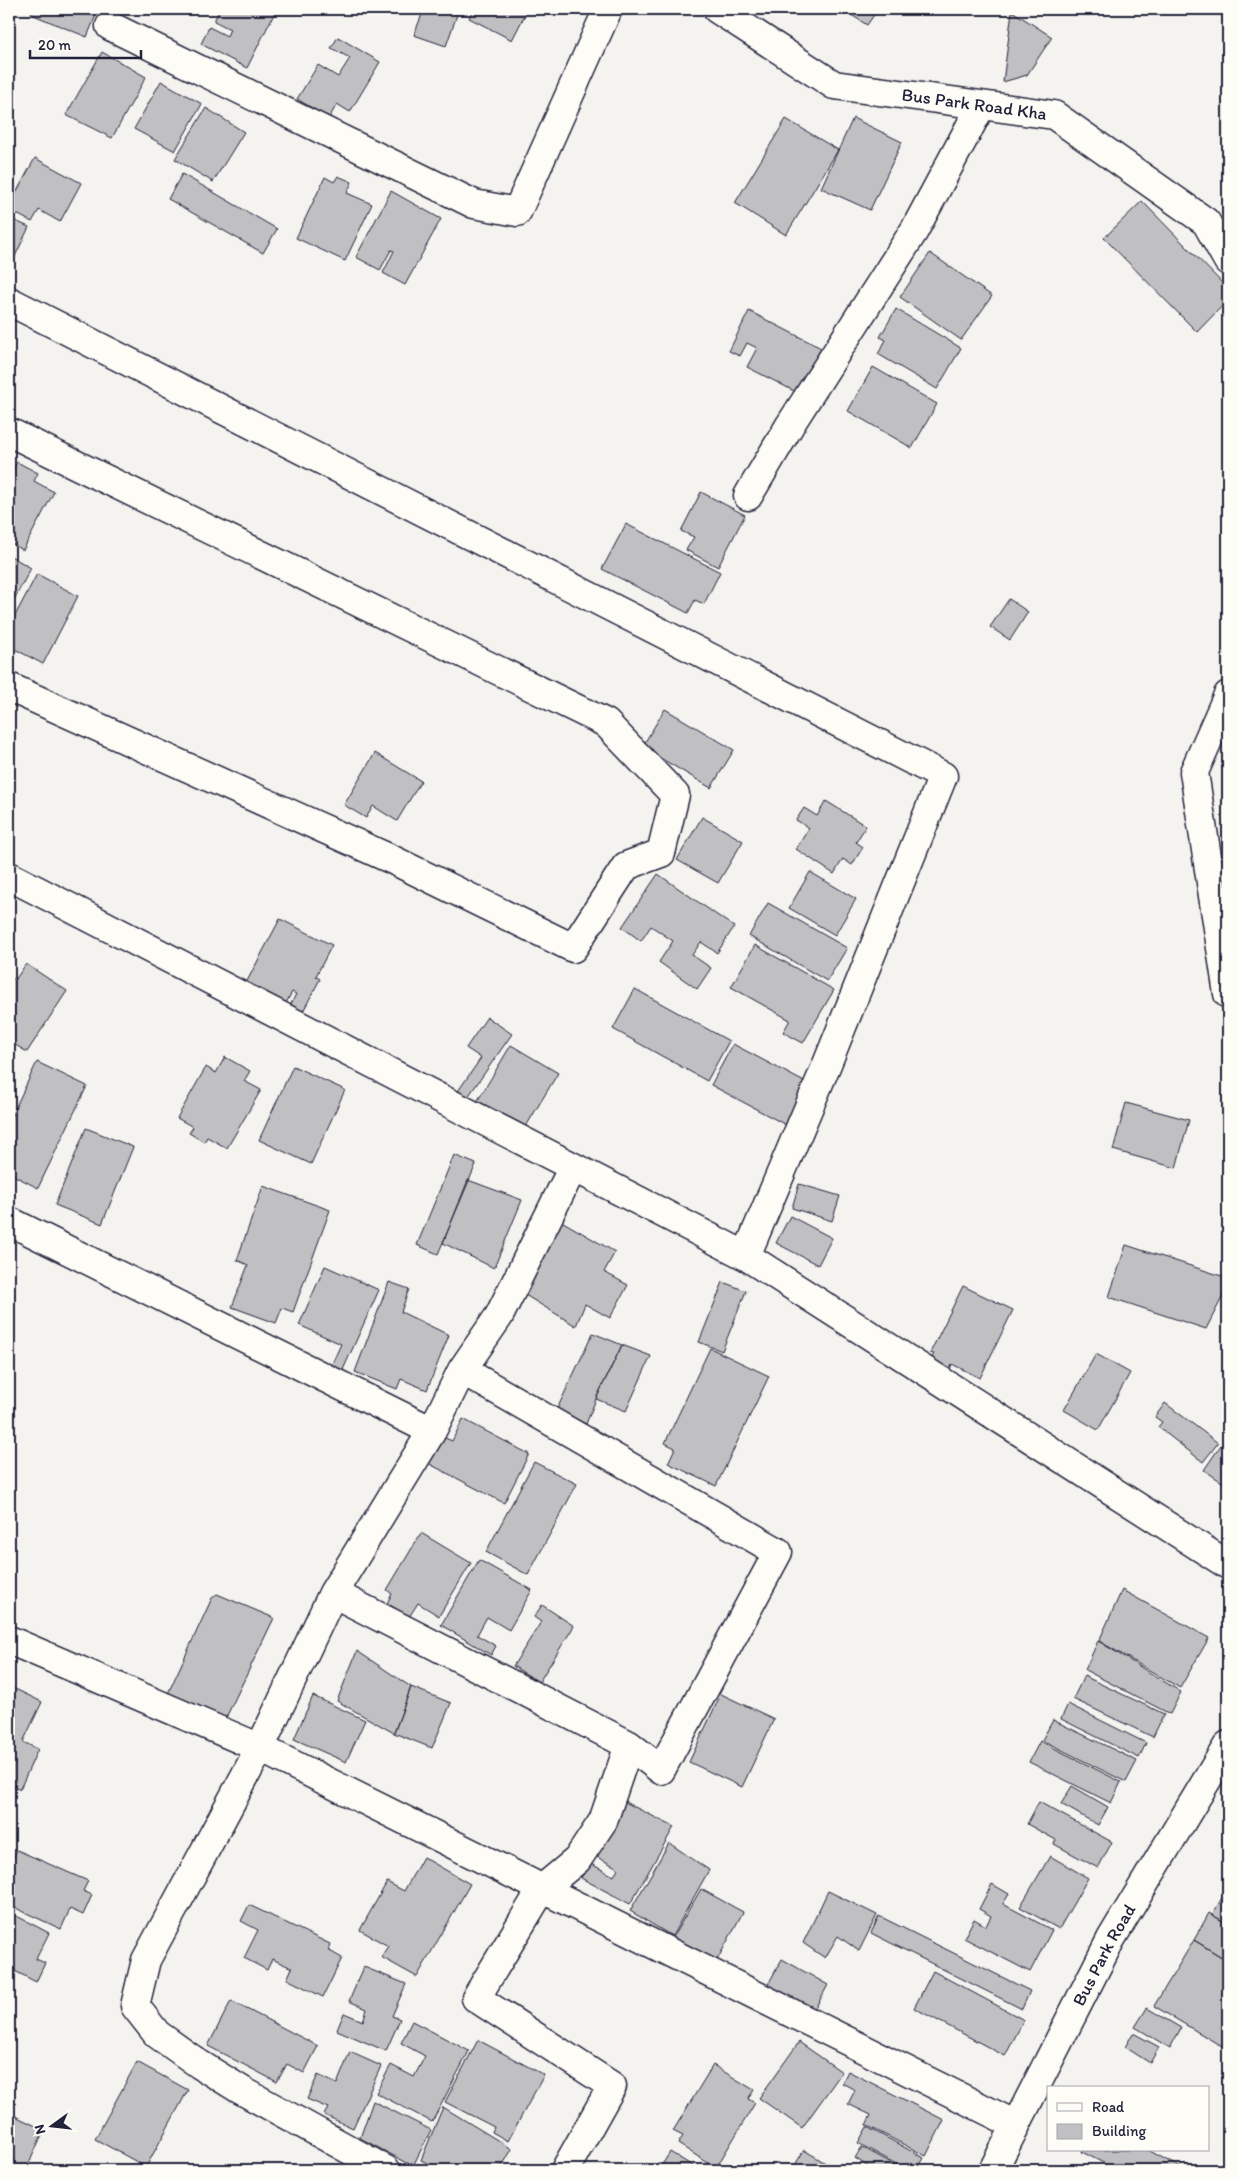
<svg xmlns="http://www.w3.org/2000/svg" width="1237" height="2179" viewBox="0 0 1237 2179" font-family="Itim,sans-serif">
<style>
.building{fill:#c0bfc2;stroke:#22223b}
.lines{fill:none;stroke-linecap:round;stroke-linejoin:round}
.street-casing{stroke:#22223b;stroke-width:31}
.secondary-casing{stroke:#22223b;stroke-width:31}
.street{stroke:#fdfcf7;stroke-width:28}
.secondary{stroke:#fdfcf7;stroke-width:28}
.labels{text-anchor:middle;stroke-width:4;stroke-linejoin:round;paint-order:stroke}
.street-label{font-size:18px;fill:#22223b;stroke:#fdfcf7}
</style>
<rect width="100%" height="100%" fill="#f4f3ef"/>
<filter id="ink" filterUnits="userSpaceOnUse"><feTurbulence type="fractalNoise" baseFrequency=".02" numOctaves="2"/><feDisplacementMap in="SourceGraphic" scale="10" xChannelSelector="R" yChannelSelector="G"/><feConvolveMatrix kernelMatrix="1 2 1 2 8 2 1 2 1" color-interpolation-filters="sRGB"/></filter>
<g filter="url(#ink)">
<!-- building -->
<path class="building" d="M 33,9 L 92,9 L 90,13 L 96,15 L 87,37 L 31,14 Z
M 220,9 L 276,10 L 247,68 L 201,44 L 209,27 L 227,36 L 230,29 L 214,21 Z
M 424,9 L 459,9 L 446,46 L 414,35 Z
M 473,9 L 528,9 L 512,40 L 469,18 Z
M 842,9 L 878,9 L 867,25 Z
M 1012,11 L 1052,37 L 1027,75 L 1003,82 Z
M 338,37 L 380,62 L 350,112 L 337,104 L 329,118 L 297,99 L 318,65 L 338,77 L 350,58 L 331,48 Z
M 102,52 L 146,77 L 112,138 L 66,115 Z
M 161,81 L 202,104 L 175,151 L 134,129 Z
M 206,108 L 244,132 L 213,182 L 175,159 Z
M 853,118 L 902,142 L 870,210 L 821,188 Z
M 786,119 L 838,150 L 786,235 L 735,203 Z
M 35,158 L 81,183 L 60,222 L 39,210 L 32,222 L 9,210 L 9,206 Z
M 182,174 L 277,229 L 263,253 L 168,199 Z
M 338,176 L 352,182 L 347,193 L 372,204 L 345,261 L 296,238 L 325,177 L 334,182 Z
M 391,191 L 441,219 L 405,285 L 383,273 L 394,251 L 391,250 L 380,270 L 356,257 Z
M 1142,201 L 1228,289 L 1228,300 L 1197,332 L 1104,238 Z
M 9,218 L 29,227 L 10,267 L 9,266 Z
M 930,253 L 992,296 L 961,340 L 900,297 Z
M 896,309 L 961,348 L 937,389 L 878,354 L 886,340 L 880,337 Z
M 749,311 L 821,348 L 798,393 L 747,367 L 757,348 L 747,343 L 740,356 L 729,351 Z
M 873,367 L 937,404 L 912,448 L 848,411 Z
M 17,462 L 38,473 L 34,481 L 54,492 L 23,550 L 9,542 L 9,478 Z
M 701,492 L 745,515 L 718,567 L 686,550 L 694,537 L 681,531 Z
M 626,524 L 720,572 L 704,604 L 695,600 L 688,613 L 602,569 Z
M 9,555 L 31,568 L 9,609 Z
M 37,574 L 78,596 L 43,664 L 9,646 L 9,627 Z
M 1009,599 L 1028,612 L 1010,640 L 990,627 Z
M 665,709 L 734,750 L 711,788 L 642,747 Z
M 375,753 L 421,781 L 397,821 L 373,806 L 366,818 L 344,805 Z
M 826,801 L 866,826 L 856,842 L 863,847 L 852,865 L 843,859 L 834,874 L 796,849 L 809,828 L 796,820 L 804,808 L 817,816 Z
M 702,817 L 743,841 L 718,883 L 677,860 Z
M 810,872 L 856,899 L 835,935 L 789,908 Z
M 658,874 L 734,927 L 717,953 L 701,942 L 692,955 L 711,968 L 697,989 L 659,962 L 673,941 L 651,926 L 641,941 L 622,927 Z
M 768,903 L 847,948 L 827,981 L 749,936 Z
M 280,919 L 332,945 L 316,976 L 320,979 L 299,1019 L 287,1012 L 296,994 L 292,992 L 286,1003 L 246,983 Z
M 755,945 L 834,990 L 803,1043 L 783,1032 L 790,1020 L 731,987 Z
M 26,964 L 67,991 L 27,1052 L 9,1041 L 9,976 L 15,980 Z
M 635,989 L 729,1041 L 707,1081 L 613,1029 Z
M 487,1017 L 512,1034 L 465,1101 L 456,1094 L 481,1058 L 466,1048 Z
M 733,1044 L 808,1084 L 786,1125 L 711,1085 Z
M 511,1045 L 558,1073 L 522,1133 L 475,1105 Z
M 225,1057 L 250,1071 L 244,1081 L 261,1090 L 227,1148 L 207,1137 L 204,1142 L 189,1133 L 193,1127 L 177,1118 L 206,1067 L 216,1073 Z
M 37,1062 L 87,1086 L 38,1188 L 9,1173 L 9,1121 Z
M 293,1066 L 345,1090 L 311,1164 L 259,1140 Z
M 1126,1103 L 1189,1120 L 1176,1168 L 1113,1150 Z
M 86,1128 L 133,1147 L 102,1224 L 55,1205 Z
M 454,1155 L 476,1164 L 438,1254 L 417,1245 Z
M 468,1180 L 522,1200 L 494,1268 L 443,1243 Z
M 799,1184 L 840,1196 L 832,1221 L 792,1208 Z
M 263,1186 L 330,1210 L 293,1312 L 282,1308 L 276,1323 L 232,1307 L 248,1265 L 237,1260 Z
M 790,1216 L 832,1238 L 818,1265 L 776,1243 Z
M 558,1219 L 615,1252 L 604,1272 L 628,1285 L 610,1318 L 585,1304 L 576,1326 L 525,1295 Z
M 1126,1245 L 1228,1278 L 1228,1286 L 1206,1329 L 1109,1297 Z
M 325,1266 L 379,1290 L 342,1372 L 331,1366 L 341,1344 L 299,1325 Z
M 389,1282 L 409,1289 L 401,1312 L 449,1335 L 427,1390 L 401,1379 L 397,1389 L 355,1372 Z
M 723,1282 L 746,1291 L 722,1351 L 699,1342 Z
M 963,1286 L 1013,1310 L 980,1378 L 952,1364 L 950,1370 L 930,1360 L 934,1354 L 930,1353 Z
M 593,1333 L 622,1345 L 596,1399 L 586,1424 L 557,1409 Z
M 622,1345 L 651,1356 L 626,1411 L 596,1399 Z
M 710,1348 L 769,1376 L 716,1486 L 668,1463 L 675,1448 L 665,1443 Z
M 1096,1354 L 1130,1373 L 1098,1430 L 1064,1410 Z
M 1165,1403 L 1218,1443 L 1203,1462 L 1158,1427 L 1162,1422 L 1155,1417 Z
M 463,1419 L 529,1454 L 504,1503 L 424,1461 L 443,1437 L 452,1441 Z
M 1221,1445 L 1228,1450 L 1228,1486 L 1204,1470 Z
M 534,1462 L 577,1484 L 528,1575 L 486,1552 Z
M 421,1533 L 471,1563 L 439,1616 L 418,1603 L 409,1617 L 387,1603 L 392,1594 L 387,1590 Z
M 479,1560 L 532,1590 L 509,1630 L 487,1617 L 477,1635 L 496,1646 L 491,1655 L 441,1625 Z
M 1122,1590 L 1209,1638 L 1180,1688 L 1099,1641 Z
M 217,1594 L 274,1618 L 221,1728 L 164,1702 L 212,1598 Z
M 542,1605 L 574,1626 L 539,1682 L 513,1666 L 541,1622 L 534,1617 Z
M 1098,1641 L 1181,1692 L 1170,1714 L 1085,1670 Z
M 357,1651 L 411,1687 L 394,1733 L 337,1701 Z
M 1084,1676 L 1164,1714 L 1153,1737 L 1073,1699 Z
M 9,1686 L 42,1702 L 23,1742 L 38,1749 L 20,1789 L 9,1784 Z
M 411,1687 L 451,1703 L 432,1748 L 394,1733 Z
M 721,1694 L 774,1719 L 742,1787 L 689,1762 Z
M 313,1696 L 365,1720 L 346,1762 L 294,1739 Z
M 1068,1704 L 1146,1743 L 1139,1758 L 1061,1719 Z
M 1053,1720 L 1137,1761 L 1126,1782 L 1042,1740 Z
M 1040,1741 L 1121,1782 L 1111,1803 L 1029,1762 Z
M 1072,1786 L 1108,1807 L 1098,1825 L 1061,1804 Z
M 623,1801 L 674,1827 L 630,1904 L 581,1878 L 589,1863 L 614,1876 L 618,1868 L 595,1856 Z
M 1039,1802 L 1112,1842 L 1098,1868 L 1054,1844 L 1056,1840 L 1027,1824 Z
M 669,1843 L 709,1870 L 672,1936 L 630,1911 Z
M 17,1850 L 88,1881 L 83,1891 L 92,1895 L 83,1915 L 70,1909 L 61,1929 L 9,1905 L 9,1867 Z
M 1050,1856 L 1088,1878 L 1059,1929 L 1020,1907 Z
M 423,1857 L 470,1884 L 417,1977 L 381,1957 L 388,1946 L 360,1930 L 387,1882 L 404,1891 Z
M 992,1884 L 1009,1894 L 1003,1904 L 1052,1930 L 1030,1972 L 964,1938 L 974,1919 L 986,1926 L 991,1916 L 979,1909 Z
M 701,1889 L 743,1912 L 715,1964 L 671,1940 Z
M 828,1891 L 877,1915 L 859,1951 L 838,1936 L 825,1958 L 803,1943 Z
M 1226,1891 L 1228,1892 L 1228,1924 L 1212,1915 Z
M 249,1905 L 330,1944 L 328,1950 L 342,1958 L 323,1997 L 287,1979 L 292,1968 L 272,1959 L 267,1970 L 244,1958 L 258,1930 L 241,1921 Z
M 9,1912 L 49,1933 L 36,1959 L 45,1963 L 36,1982 L 9,1968 Z
M 1209,1913 L 1228,1924 L 1228,1961 L 1194,1940 Z
M 879,1916 L 1030,1991 L 1022,2009 L 871,1933 Z
M 1194,1940 L 1228,1961 L 1228,2050 L 1154,2006 Z
M 782,1959 L 828,1985 L 812,2014 L 766,1988 Z
M 364,1967 L 406,1984 L 392,2016 L 400,2019 L 386,2051 L 337,2030 L 344,2013 L 363,2021 L 367,2009 L 349,2001 Z
M 933,1971 L 1024,2020 L 1005,2056 L 914,2008 Z
M 231,2001 L 318,2046 L 304,2073 L 287,2064 L 277,2082 L 208,2046 Z
M 1147,2008 L 1181,2028 L 1170,2048 L 1135,2027 Z
M 412,2021 L 469,2051 L 432,2122 L 376,2093 L 391,2065 L 414,2077 L 425,2056 L 401,2043 Z
M 1133,2033 L 1159,2047 L 1150,2063 L 1125,2047 Z
M 478,2040 L 544,2075 L 508,2141 L 492,2132 L 494,2127 L 445,2102 Z
M 799,2042 L 842,2072 L 802,2128 L 759,2098 Z
M 350,2052 L 381,2066 L 353,2128 L 324,2115 L 328,2108 L 307,2099 L 318,2075 L 337,2084 Z
M 137,2062 L 188,2090 L 146,2167 L 95,2139 Z
M 713,2065 L 754,2090 L 748,2099 L 755,2103 L 716,2168 L 678,2144 L 683,2136 L 673,2131 Z
M 848,2071 L 944,2120 L 926,2156 L 866,2125 L 871,2115 L 848,2104 L 855,2090 L 842,2083 Z
M 373,2101 L 431,2130 L 413,2166 L 360,2138 Z
M 443,2107 L 512,2149 L 500,2170 L 441,2170 L 421,2160 Z
M 9,2113 L 44,2130 L 26,2170 L 9,2170 Z
M 867,2127 L 924,2158 L 917,2170 L 907,2170 L 858,2143 Z
M 862,2147 L 904,2170 L 873,2170 L 855,2158 Z
M 804,2150 L 837,2170 L 792,2170 Z
M 1083,2150 L 1148,2150 L 1185,2170 L 1117,2170 L 1082,2152 Z
M 670,2152 L 699,2170 L 659,2170 Z"/>
<g class="lines">
<!-- street casing -->
<g class="street-casing">
<path id="street" d="M 110,26 L 474,204 L 517,212 L 608,9
M 9,301 L 943,776 L 827,1064 L 746,1256
M 9,432 L 606,723 L 675,795 L 661,853 L 626,866 L 573,948 L 393,860 L 9,687
M 748,496 L 790,425 L 914,231 L 981,106
M 1228,695 L 1194,772 L 1228,994
M 9,876 L 746,1256 L 1228,1565
M 9,1221 L 432,1431 L 333,1593 L 260,1748 L 146,1960 L 135,2006 L 157,2034 L 199,2064 L 241,2090 L 386,2170
M 462,1370 L 778,1552 L 661,1770 L 629,1745 L 603,1821 L 577,1860 L 542,1889 L 476,1998 L 612,2086 L 565,2170
M 432,1431 L 462,1370 L 499,1316 L 573,1167
M 333,1593 L 629,1745
M 9,1640 L 260,1748 L 1016,2125"/>
</g>
<!-- secondary casing -->
<g class="secondary-casing">
<g id="secondary">
<path id="s1" d="M 717,9 L 834,85 L 1054,115 L 1206,222 L 1228,261"/>
<path id="s2" d="M 993,2170 L 1111,1939 L 1228,1745"/>
</g>
</g>
<!-- street -->
<use href="#street" class="street"/>
<!-- secondary -->
<use href="#secondary" class="secondary"/>
</g>
</g>
<g class="labels">
<!-- street labels -->
<g class="street-label">
<text dy="6" stroke="none"><textPath href="#s1" startOffset="281">Bus Park Road Kha</textPath></text>
<text dy="6" stroke="none"><textPath href="#s2" startOffset="242">Bus Park Road</textPath></text>
</g>
</g>
<!-- margin -->
<rect width="1237" height="2179" fill="none" stroke="#fdfcf7" stroke-width="30"/>
<rect x="15" y="15" width="1207" height="2149" fill="none" stroke="#22223b" stroke-width="2" filter="url(#ink)"/>
<!-- legend -->
<rect x="1047" y="2086" width="162" height="65" fill="#fdfcf7" stroke="#a5a5ac"/>
<rect x="1057" y="2103" width="25" height="8" fill="#fdfcf7" stroke="#a5a5ac"/>
<text x="1092" y="2112" font-size="15" fill="#22223b">Road</text>
<rect x="1057" y="2124" width="25" height="15" fill="#c0bfc2" stroke="#a5a5ac"/>
<text x="1092" y="2136" font-size="15" fill="#22223b">Building</text>
<!-- north arrow -->
<g transform="translate(52 2126) rotate(255)" stroke="#fdfcf7" stroke-width="4" paint-order="stroke">
<path d="M0-4L9 19L0 12L-9 19Z" fill="#22223b"/>
<text y="-8" font-size="14" font-weight="bold" text-anchor="middle" fill="#22223b">N</text>
</g>
<!-- scale -->
<path d="M30 50v8h111v-8" fill="none" stroke="#22223b" stroke-width="2.5"/>
<text x="38" y="50" font-size="15" fill="#22223b" stroke="#fdfcf7" stroke-width="4" paint-order="stroke">20 m</text>
</svg>
